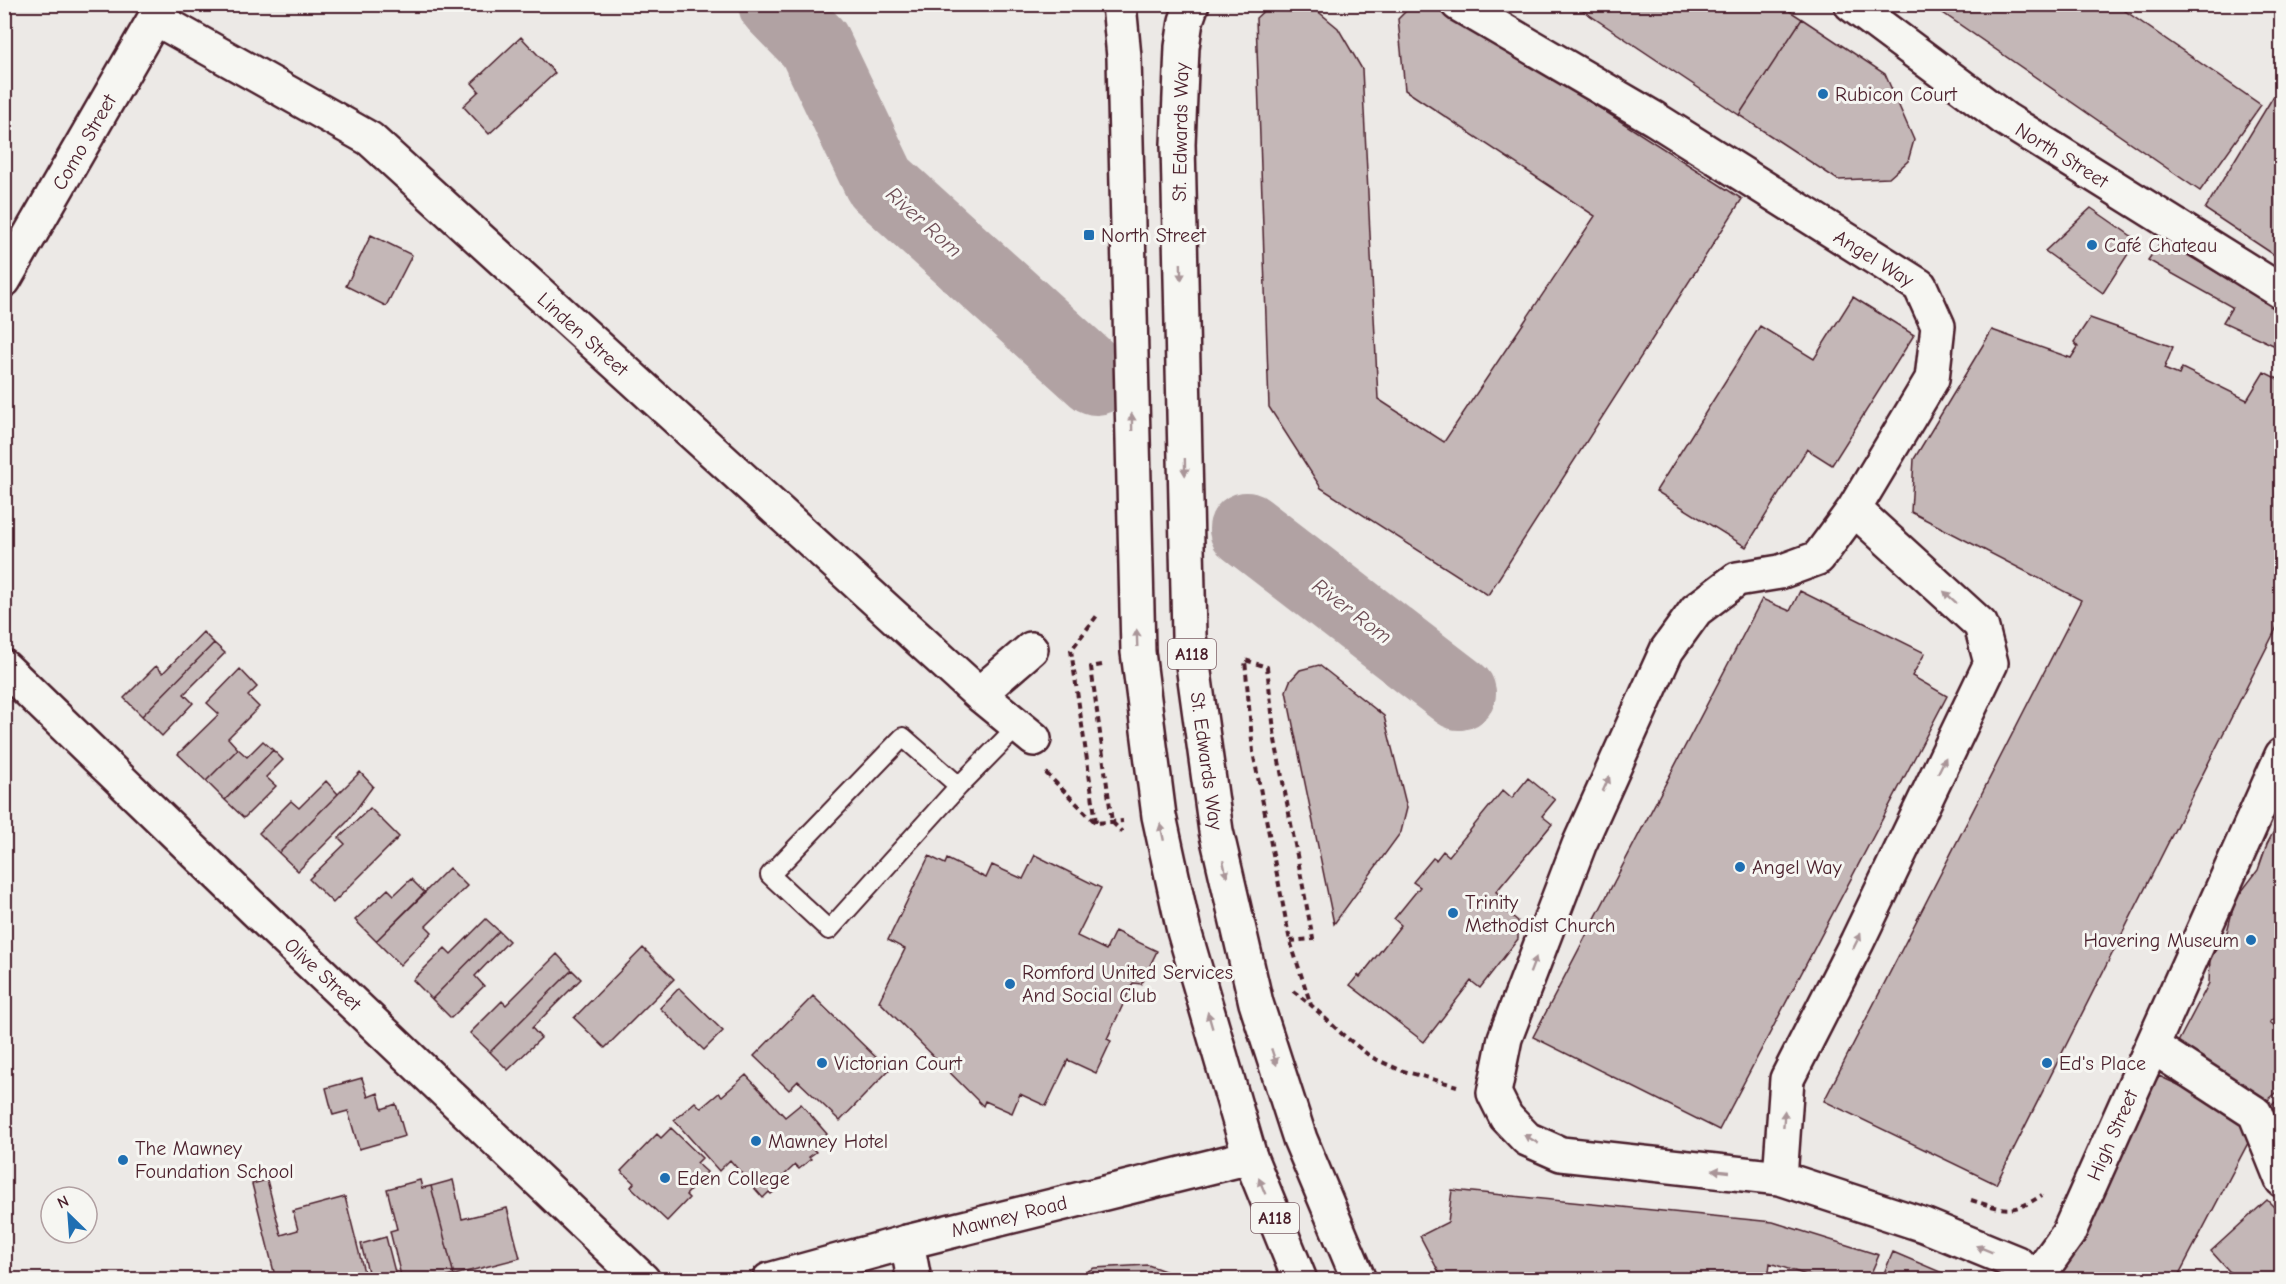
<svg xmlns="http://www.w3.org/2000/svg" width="2286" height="1284" viewBox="0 0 2286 1284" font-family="'Comic Neue',sans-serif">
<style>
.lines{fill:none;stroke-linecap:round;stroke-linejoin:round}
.river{stroke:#b1a2a3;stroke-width:74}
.building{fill:#c4b7b7;stroke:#4a1f2b;stroke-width:1.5}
.lane-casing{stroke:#4a1f2b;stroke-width:22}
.street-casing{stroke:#4a1f2b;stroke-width:38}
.secondary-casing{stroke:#4a1f2b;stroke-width:38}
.primary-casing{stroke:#4a1f2b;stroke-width:38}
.path{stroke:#4a1f2b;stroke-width:4;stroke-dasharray:6 4.5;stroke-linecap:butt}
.lane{stroke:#f6f6f2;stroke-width:18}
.street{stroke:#f6f6f2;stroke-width:33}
.secondary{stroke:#f6f6f2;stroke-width:33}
.primary{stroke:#f6f6f2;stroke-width:33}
.oneway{fill:#a99598}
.poi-dot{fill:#1f6fb2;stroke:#f6f6f2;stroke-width:2}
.labels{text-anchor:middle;stroke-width:6;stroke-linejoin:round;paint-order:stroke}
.shield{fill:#f6f6f2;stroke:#7e6067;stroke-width:1.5}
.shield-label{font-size:18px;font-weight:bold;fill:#4a1f2b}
.poi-label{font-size:20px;fill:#4a1f2b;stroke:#f6f6f2;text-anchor:start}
.street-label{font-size:20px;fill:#4a1f2b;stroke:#f6f6f2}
.water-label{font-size:21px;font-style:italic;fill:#6e4d55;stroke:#f6f6f2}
</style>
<rect width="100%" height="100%" fill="#ece9e6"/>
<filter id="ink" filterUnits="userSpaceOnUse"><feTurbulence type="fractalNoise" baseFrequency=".0167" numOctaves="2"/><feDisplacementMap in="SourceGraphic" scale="12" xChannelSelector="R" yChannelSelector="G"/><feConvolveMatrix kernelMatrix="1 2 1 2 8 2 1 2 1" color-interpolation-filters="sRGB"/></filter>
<g filter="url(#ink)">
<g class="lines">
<!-- river -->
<path class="river" d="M 775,4 L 814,44 L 880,182 L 1096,378
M 1246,529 L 1459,693"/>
</g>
<!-- building -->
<path class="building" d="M 1271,4 L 1309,4 L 1338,28 L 1362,69 L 1378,399 L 1444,442 L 1595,216 L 1405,90 L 1398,19 L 1413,4 L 1429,4 L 1445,9 L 1742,199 L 1488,595 L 1321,488 L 1269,407 L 1256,18 Z
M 1573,4 L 1779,4 L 1802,19 L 1739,115 Z
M 1930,4 L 2115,4 L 2261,105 L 2200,191 Z
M 1802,19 L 1885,74 L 1914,140 L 1908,161 L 1889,178 L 1838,180 L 1739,115 Z
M 521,37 L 555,73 L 489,134 L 463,106 L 479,91 L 472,83 Z
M 2273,97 L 2282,102 L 2282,260 L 2205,209 Z
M 2091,208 L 2137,240 L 2103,293 L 2045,251 Z
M 371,235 L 412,255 L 386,306 L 346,286 Z
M 2162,240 L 2282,311 L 2282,349 L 2223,322 L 2232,307 L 2148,260 Z
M 1853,297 L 1914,335 L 1832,465 L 1807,449 L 1746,547 L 1656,491 L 1760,326 L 1814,359 Z
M 2090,318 L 2173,347 L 2164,369 L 2179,375 L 2182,368 L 2247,400 L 2264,372 L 2282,381 L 2282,617 L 1996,1184 L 1824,1101 L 2081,600 L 1911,512 L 1914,459 L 1992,330 L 2071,358 L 2078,347 L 2074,342 Z
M 1800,591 L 1925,653 L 1912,676 L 1947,696 L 1719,1130 L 1533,1037 L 1762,599 L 1790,611 Z
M 203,632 L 214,643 L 142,716 L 124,698 L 156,666 L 163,673 Z
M 214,643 L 225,653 L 184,694 L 193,703 L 162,736 L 142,716 Z
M 1319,665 L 1384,716 L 1407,808 L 1401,832 L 1334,924 L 1286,691 L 1290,681 L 1300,670 Z
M 240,669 L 257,687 L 248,696 L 259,707 L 228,738 L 238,749 L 206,781 L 178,754 L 219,714 L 207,703 Z
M 263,741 L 273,750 L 225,800 L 206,781 L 238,749 L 247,757 Z
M 273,750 L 283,760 L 266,777 L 276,786 L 244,818 L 225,800 Z
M 360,772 L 373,786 L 347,822 L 298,871 L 279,853 Z
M 1528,778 L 1555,800 L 1542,816 L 1552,824 L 1496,892 L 1505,899 L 1500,906 L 1518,921 L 1518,939 L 1480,988 L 1471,981 L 1424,1042 L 1350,985 L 1358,975 L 1360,977 L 1401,925 L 1394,919 L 1420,887 L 1413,882 L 1433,858 L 1436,860 L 1443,851 L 1449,856 L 1503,790 L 1512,798 Z
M 326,781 L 338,794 L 279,853 L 259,833 L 291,801 L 299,808 Z
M 370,808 L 399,837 L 333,903 L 309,879 L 345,844 L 339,838 Z
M 2282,816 L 2282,1013 L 2270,1022 L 2282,1032 L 2282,1088 L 2255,1111 L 2177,1044 L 2209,983 L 2210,959 L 2227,932 L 2235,900 L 2258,870 L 2267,844 Z
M 1035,855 L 1101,888 L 1077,936 L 1106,950 L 1115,931 L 1157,951 L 1141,984 L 1133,983 L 1107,1039 L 1111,1041 L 1096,1073 L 1068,1060 L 1046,1106 L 1020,1094 L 1012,1113 L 985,1101 L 983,1106 L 879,1001 L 905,949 L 888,940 L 929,856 L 945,864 L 947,859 L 986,878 L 992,865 L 1023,879 Z
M 449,868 L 467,886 L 426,926 L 432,932 L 400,965 L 376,941 Z
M 411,879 L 425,893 L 376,941 L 355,920 L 388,889 L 394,895 Z
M 486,919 L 499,931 L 432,999 L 413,980 L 445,948 L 451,954 Z
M 499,931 L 509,941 L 475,976 L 484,986 L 451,1018 L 432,999 Z
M 643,948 L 674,979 L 605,1048 L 574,1018 Z
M 557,954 L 572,970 L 490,1052 L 470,1033 L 502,1001 L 506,1005 Z
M 572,970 L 581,979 L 532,1028 L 541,1038 L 508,1070 L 490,1052 Z
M 679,988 L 723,1031 L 704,1050 L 660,1008 Z
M 813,996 L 889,1070 L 840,1121 L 798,1081 L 789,1090 L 754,1056 Z
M 746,1075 L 785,1117 L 801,1104 L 827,1134 L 812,1148 L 816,1152 L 809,1157 L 811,1159 L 799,1169 L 795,1165 L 778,1181 L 782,1185 L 771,1194 L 769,1192 L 763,1198 L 730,1160 L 719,1171 L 674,1120 L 695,1102 L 701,1108 L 719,1093 L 722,1096 Z
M 2159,1076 L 2259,1122 L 2176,1280 L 2053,1280 L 2125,1122 Z
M 362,1078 L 368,1097 L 378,1093 L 382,1109 L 396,1104 L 405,1136 L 359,1149 L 348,1111 L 333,1115 L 326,1088 Z
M 2282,1096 L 2282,1135 L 2261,1115 Z
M 671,1128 L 702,1158 L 697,1163 L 707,1172 L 686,1195 L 689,1198 L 667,1221 L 631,1187 L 634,1183 L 621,1171 L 657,1134 L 661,1138 Z
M 267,1180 L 281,1235 L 298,1230 L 293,1211 L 345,1197 L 366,1280 L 276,1280 L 252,1184 Z
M 420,1180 L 422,1188 L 431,1186 L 454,1275 L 435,1280 L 402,1280 L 390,1231 L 397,1229 L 387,1189 Z
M 453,1180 L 462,1219 L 507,1208 L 520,1258 L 454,1275 L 431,1186 Z
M 1452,1190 L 1773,1222 L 1879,1255 L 1868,1280 L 1821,1280 L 1770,1263 L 1768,1280 L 1622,1280 L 1559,1274 L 1559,1280 L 1443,1280 L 1420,1236 L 1448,1222 Z
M 2267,1200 L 2282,1215 L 2282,1280 L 2237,1280 L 2211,1251 Z
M 386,1237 L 397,1280 L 370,1280 L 361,1244 Z
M 1893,1252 L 1959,1280 L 1881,1280 Z
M 1148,1265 L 1190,1280 L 1069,1280 L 1094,1268 Z"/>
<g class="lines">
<!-- lane casing -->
<g class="lane-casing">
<path id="lane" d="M 959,786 L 829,930 L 770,875 L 903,737 L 959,786 L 1018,726"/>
</g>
<!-- street casing -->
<g class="street-casing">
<path id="street" d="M 1458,4 L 1655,119 L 1920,286 L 1938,326 L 1932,379 L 1854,509 L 1981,625 L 1991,663 L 1857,942 L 1787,1079 L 1780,1178
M 1851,4 L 2005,119 L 2282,292
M 155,18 L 370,139 L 979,694 L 1034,739
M 4,280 L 163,4
M 1854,509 L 1818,558 L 1780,572 L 1737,579 L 1696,610 L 1667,650 L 1579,845 L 1505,1038 L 1494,1093 L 1506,1117 L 1527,1139 L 1561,1154 L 1780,1178 L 1924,1225 L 2017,1263 L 2032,1280
M 4,667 L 256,911 L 643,1280
M 979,694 L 1031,649
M 2152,1046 L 2255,1113 L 2282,1180
M 907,1242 L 914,1280
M 2035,1280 L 2068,1234 L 2282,755"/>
</g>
<!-- secondary casing -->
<g class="secondary-casing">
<path id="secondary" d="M 769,1280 L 907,1242 L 1250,1157"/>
</g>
<!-- primary casing -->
<g class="primary-casing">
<path id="primary" d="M 1119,4 L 1124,57 L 1138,652 L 1159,816 L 1184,931 L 1250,1157 L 1300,1280
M 1192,4 L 1186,21 L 1182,47 L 1178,144 L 1189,636 L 1216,831 L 1256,1003 L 1300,1139 L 1359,1280"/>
</g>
<!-- path -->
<path class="path" d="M 1102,665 L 1091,667 L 1112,822 L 1122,832
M 1046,773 L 1096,823 L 1123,821
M 1096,822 L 1071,650 L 1099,613
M 1290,941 L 1313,939 L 1275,740 L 1267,667 L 1245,660 L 1253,752 L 1290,941 L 1311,1005 L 1342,1034 L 1371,1057 L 1400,1070 L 1457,1086
M 1293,991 L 1311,1005
M 1971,1200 C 2004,1210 2012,1215 2042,1195"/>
<!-- lane -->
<use href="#lane" class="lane"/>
<!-- street -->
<use href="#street" class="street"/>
<!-- secondary -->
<use href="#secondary" class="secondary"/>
<!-- primary -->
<use href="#primary" class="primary"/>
</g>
<!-- one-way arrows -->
<defs><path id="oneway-solid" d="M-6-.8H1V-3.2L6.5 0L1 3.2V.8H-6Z" transform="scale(1.5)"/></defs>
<g class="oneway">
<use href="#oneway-solid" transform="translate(1181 272) rotate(89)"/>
<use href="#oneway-solid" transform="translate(1132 422) rotate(-91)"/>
<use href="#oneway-solid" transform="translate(1185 467) rotate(89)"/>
<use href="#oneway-solid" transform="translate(1950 597) rotate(-138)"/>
<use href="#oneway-solid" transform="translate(1137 638) rotate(-92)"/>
<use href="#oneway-solid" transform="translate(1942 765) rotate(-64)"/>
<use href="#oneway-solid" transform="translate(1606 784) rotate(-66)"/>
<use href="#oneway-solid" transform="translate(1162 832) rotate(-102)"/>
<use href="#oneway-solid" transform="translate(1225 869) rotate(77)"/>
<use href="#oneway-solid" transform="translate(1857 941) rotate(-64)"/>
<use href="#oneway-solid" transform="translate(1533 965) rotate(-69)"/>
<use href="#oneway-solid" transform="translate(1210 1020) rotate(-106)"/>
<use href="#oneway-solid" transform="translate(1274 1057) rotate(72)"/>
<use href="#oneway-solid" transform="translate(1784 1119) rotate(-86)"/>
<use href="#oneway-solid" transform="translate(1531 1139) rotate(-149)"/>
<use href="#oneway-solid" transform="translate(1721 1171) rotate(-174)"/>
<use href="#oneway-solid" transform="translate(1262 1186) rotate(-112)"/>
<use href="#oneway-solid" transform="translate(1984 1249) rotate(-158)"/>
</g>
</g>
<!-- markers -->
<g class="poi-dot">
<circle cx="1823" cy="94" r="6"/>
<rect x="1083" y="229" width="12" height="12" rx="3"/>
<circle cx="2092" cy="245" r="6"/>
<circle cx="1740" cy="867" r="6"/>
<circle cx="1453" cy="913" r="6"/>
<circle cx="2251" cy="940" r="6"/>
<circle cx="1010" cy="984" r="6"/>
<circle cx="822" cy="1063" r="6"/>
<circle cx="2047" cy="1063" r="6"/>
<circle cx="756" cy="1141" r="6"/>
<circle cx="123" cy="1160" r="6"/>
<circle cx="665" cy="1178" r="6"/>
</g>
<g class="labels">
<!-- shield labels -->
<g class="shield">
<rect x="1168" y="639" width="48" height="30" rx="4.5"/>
<rect x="1251" y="1203" width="48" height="30" rx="4.5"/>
</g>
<g class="shield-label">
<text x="1192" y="660">A118</text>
<text x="1275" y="1224">A118</text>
</g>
<!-- poi labels -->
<g class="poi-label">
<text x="1835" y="101">Rubicon Court</text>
<text x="1101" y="242">North Street</text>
<text x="2104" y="252">Café Chateau</text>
<text x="1752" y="874">Angel Way</text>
<text x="1465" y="909">Trinity<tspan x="1465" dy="23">Methodist Church</tspan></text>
<text x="2239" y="947" text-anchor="end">Havering Museum</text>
<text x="1022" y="979">Romford United Services<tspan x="1022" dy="23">And Social Club</tspan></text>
<text x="834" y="1070">Victorian Court</text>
<text x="2059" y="1070">Ed's Place</text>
<text x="768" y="1148">Mawney Hotel</text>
<text x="135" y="1155">The Mawney<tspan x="135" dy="23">Foundation School</tspan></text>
<text x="677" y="1185">Eden College</text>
</g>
<!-- street labels -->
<g class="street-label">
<text transform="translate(1180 132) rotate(-89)" y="7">St. Edwards Way</text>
<text transform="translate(84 142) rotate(-60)" y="7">Como Street</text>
<text transform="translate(2062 155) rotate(32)" y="7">North Street</text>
<text transform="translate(1874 258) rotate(32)" y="7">Angel Way</text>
<text transform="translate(583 334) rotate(42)" y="7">Linden Street</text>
<text transform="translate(1207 761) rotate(82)" y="7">St. Edwards Way</text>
<text transform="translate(323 974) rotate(43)" y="7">Olive Street</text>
<text transform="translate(2112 1135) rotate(-66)" y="7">High Street</text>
<text transform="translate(1009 1216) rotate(-14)" y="7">Mawney Road</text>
</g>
<!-- water labels -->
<g class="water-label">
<text transform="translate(924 222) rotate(42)" y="7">River Rom</text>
<text transform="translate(1352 611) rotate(37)" y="7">River Rom</text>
</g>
</g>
<!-- margin -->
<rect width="2286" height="1284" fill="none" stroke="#f6f6f2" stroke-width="24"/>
<rect x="12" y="12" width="2262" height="1260" fill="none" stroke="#4a1f2b" stroke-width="2" filter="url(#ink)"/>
<!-- north arrow -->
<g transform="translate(69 1215) rotate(335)"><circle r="28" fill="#f6f6f2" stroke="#b1a0a2" stroke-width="1.5"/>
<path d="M0-4.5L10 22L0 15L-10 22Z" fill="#1f6fb2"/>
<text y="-9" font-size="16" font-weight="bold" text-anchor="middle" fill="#4a1f2b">N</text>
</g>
</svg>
